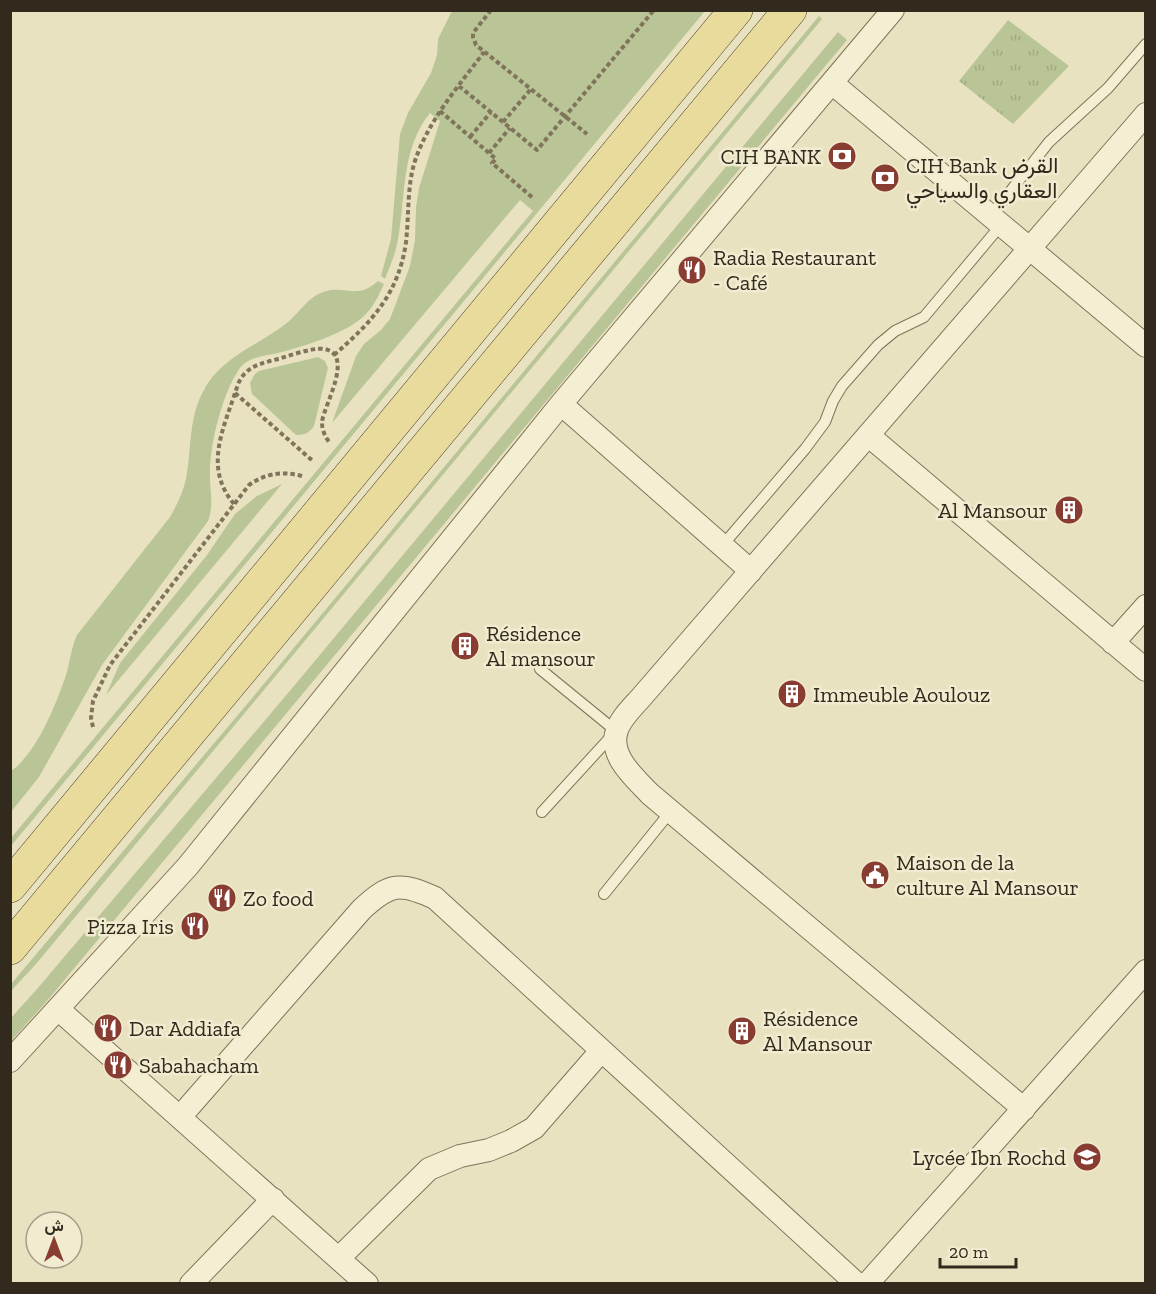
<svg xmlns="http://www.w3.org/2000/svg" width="1156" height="1294" viewBox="0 0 1156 1294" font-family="'Zilla Slab',Vazirmatn,serif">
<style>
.green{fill:#b9c597}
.park{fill:url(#park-tufts)}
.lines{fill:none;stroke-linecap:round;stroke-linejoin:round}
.service-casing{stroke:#80745b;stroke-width:12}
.minor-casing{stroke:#80745b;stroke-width:24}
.primary-casing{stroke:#4e422f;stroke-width:34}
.path{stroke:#80745b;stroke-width:4;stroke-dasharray:4.5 3;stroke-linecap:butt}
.service{stroke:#f4efd3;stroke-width:10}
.minor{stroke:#f4efd3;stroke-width:22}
.primary{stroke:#e9db9c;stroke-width:33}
.labels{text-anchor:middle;stroke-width:5;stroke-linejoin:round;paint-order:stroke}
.poi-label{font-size:22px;fill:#312a1d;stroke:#f1ecd0;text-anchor:start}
</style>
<defs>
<pattern id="park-tufts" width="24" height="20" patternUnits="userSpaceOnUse" patternTransform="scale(1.5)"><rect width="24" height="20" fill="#b9c597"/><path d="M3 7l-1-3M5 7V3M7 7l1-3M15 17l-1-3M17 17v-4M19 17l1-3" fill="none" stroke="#a0a982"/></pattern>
</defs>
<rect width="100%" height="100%" fill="#e9e2c1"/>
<!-- green -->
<path class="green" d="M 452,11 L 705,11 L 11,846 L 11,838 L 533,211 L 520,200 L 332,423 L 356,356 L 364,344 L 381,330 L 390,319 L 410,266 L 415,240 L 416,207 L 419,188 L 440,121 L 430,113 C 401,149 406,195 398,239 C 396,253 390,266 385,279 L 381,276 L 391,239 L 400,134 L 408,113 L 431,73 L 437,55 L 438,39 Z
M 819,16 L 822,19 L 36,964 L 11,991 L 11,984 L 253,697 Z
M 838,32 L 847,40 L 47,1001 L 11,1041 L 11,1018 L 37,989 L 294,686 Z
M 378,281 L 384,284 C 379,295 374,306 365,315 C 346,334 304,346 278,353 C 264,356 246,357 238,371 C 222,395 209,447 210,476 C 210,492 214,505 208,521 L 102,665 L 39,777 L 11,812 L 11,771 C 36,754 56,705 66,675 C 70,662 71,648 77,635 L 170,517 C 177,505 183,492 186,479 C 192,448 188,418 204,390 C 222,356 260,345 288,322 C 300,312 308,297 323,292 C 346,284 356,301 378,281 Z
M 318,357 L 325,361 L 328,368 L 314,426 C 309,433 305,435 296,435 L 252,394 L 250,383 L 255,374 L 259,371 Z
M 282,484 L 106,695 L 120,663 L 207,555 L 235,514 L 257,496 Z"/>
<!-- park -->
<path class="park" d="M 1008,20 L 1069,66 L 1013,124 L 959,81 Z"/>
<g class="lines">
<!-- service casing -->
<g class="service-casing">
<path id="service" d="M 991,216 L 1049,142 L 1108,88 L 1146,44
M 722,546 L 805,449 L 825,422 L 833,401 L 842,386 L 878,345 L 895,331 L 924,317 L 1001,225
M 540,669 L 616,731 L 542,812
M 604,894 L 671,811"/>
</g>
<!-- minor casing -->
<g class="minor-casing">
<path id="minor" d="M 832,83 L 1146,346
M 561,404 L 751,571
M 868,435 L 1146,670
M 1113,643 L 1146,606
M 58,1009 L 367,1284
M 10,1061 L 188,866 L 561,404 L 893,10
M 1024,1109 L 650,794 C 635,778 608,756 617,730 C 621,717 636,704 645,693 L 1146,114
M 180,1117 L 362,909 C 390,883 400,882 435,898 L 857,1284
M 339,1258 L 429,1169 L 460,1156 L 489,1150 L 511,1141 L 534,1128 L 601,1051
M 191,1284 L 273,1199
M 867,1284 L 1146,971"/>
</g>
<!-- primary casing -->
<g class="primary-casing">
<path id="primary" d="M 10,886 L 736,10
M 10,948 L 790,10"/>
</g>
<!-- path -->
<path class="path" d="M 491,10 L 473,33 L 473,37 L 476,45 L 587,134
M 459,86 L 537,150 L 654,10
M 440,111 L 496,159 L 492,163 L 533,198
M 503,122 L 531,89
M 470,137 L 491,112
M 489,153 L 510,128
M 334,355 C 372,322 399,293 406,242 C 409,216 407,189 414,164 C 427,122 458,87 484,52
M 235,393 L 314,462
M 234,504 C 202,466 225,426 238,384 C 245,369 255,365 270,361 C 284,358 311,347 324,349 C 355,354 324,405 322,422 C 322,430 325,437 330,443
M 93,727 L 91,718 L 93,701 L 110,665 L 249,485 C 266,473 283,471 302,476"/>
<!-- service -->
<use href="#service" class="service"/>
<!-- minor -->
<use href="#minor" class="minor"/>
<!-- primary -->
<use href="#primary" class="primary"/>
</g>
<!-- icons -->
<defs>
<g id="bank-disc" transform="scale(1.5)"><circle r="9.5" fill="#893c31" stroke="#f1ecd0"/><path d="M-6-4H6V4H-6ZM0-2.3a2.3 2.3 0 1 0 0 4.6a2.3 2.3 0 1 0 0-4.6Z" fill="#fff"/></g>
<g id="restaurant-disc" transform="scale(1.5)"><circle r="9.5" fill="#893c31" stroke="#f1ecd0"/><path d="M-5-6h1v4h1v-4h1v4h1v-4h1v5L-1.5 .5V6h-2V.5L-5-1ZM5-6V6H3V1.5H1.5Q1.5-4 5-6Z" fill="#fff"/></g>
<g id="building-disc" transform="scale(1.5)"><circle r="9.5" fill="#893c31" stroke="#f1ecd0"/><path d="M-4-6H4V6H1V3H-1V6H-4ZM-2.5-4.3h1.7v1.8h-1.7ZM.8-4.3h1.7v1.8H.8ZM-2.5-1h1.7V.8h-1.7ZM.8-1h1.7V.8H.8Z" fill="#fff"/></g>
<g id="civic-disc" transform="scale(1.5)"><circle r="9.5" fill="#893c31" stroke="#f1ecd0"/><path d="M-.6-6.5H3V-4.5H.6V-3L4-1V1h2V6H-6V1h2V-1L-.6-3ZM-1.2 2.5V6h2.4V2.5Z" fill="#fff"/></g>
<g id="school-disc" transform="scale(1.5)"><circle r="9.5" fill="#893c31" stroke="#f1ecd0"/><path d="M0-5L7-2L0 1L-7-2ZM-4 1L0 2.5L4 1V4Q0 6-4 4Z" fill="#fff"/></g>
</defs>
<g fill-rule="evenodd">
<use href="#bank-disc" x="842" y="156"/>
<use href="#bank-disc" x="885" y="178"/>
<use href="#restaurant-disc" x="692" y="270"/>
<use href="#building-disc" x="1069" y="510"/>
<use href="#building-disc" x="465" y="646"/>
<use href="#building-disc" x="792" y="694"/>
<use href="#civic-disc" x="875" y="875"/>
<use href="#restaurant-disc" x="222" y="898"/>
<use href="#restaurant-disc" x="195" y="926"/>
<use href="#restaurant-disc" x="108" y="1028"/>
<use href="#building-disc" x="742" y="1031"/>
<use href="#restaurant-disc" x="118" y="1065"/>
<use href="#school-disc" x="1087" y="1157"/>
</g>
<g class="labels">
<!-- poi labels -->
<g class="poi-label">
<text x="821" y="164" text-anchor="end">CIH BANK</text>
<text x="906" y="173">CIH Bank القرض<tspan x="906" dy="25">العقاري والسياحي</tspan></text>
<text x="713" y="265">Radia Restaurant<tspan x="713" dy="25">- Café</tspan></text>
<text x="1048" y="518" text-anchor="end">Al Mansour</text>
<text x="486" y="641">Résidence<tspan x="486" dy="25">Al mansour</tspan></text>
<text x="813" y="702">Immeuble Aoulouz</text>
<text x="896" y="870">Maison de la<tspan x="896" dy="25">culture Al Mansour</tspan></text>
<text x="243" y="906">Zo food</text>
<text x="174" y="934" text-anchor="end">Pizza Iris</text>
<text x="763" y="1026">Résidence<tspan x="763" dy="25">Al Mansour</tspan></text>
<text x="129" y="1036">Dar Addiafa</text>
<text x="139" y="1073">Sabahacham</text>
<text x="1066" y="1165" text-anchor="end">Lycée Ibn Rochd</text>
</g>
</g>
<!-- border -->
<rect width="1156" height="1294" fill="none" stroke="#312a1d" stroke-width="24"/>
<!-- north arrow -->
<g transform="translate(54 1240)"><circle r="28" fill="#f1ecd0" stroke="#a49e88" stroke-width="1.5"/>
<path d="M0-4.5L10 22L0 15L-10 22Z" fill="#893c31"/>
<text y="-9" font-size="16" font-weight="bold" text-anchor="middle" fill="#312a1d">ش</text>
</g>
<!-- scale -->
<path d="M940 1258v9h76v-9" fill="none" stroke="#312a1d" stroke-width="3"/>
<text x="949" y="1258" font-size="18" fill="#312a1d" stroke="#f1ecd0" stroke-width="4.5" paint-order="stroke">20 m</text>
</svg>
